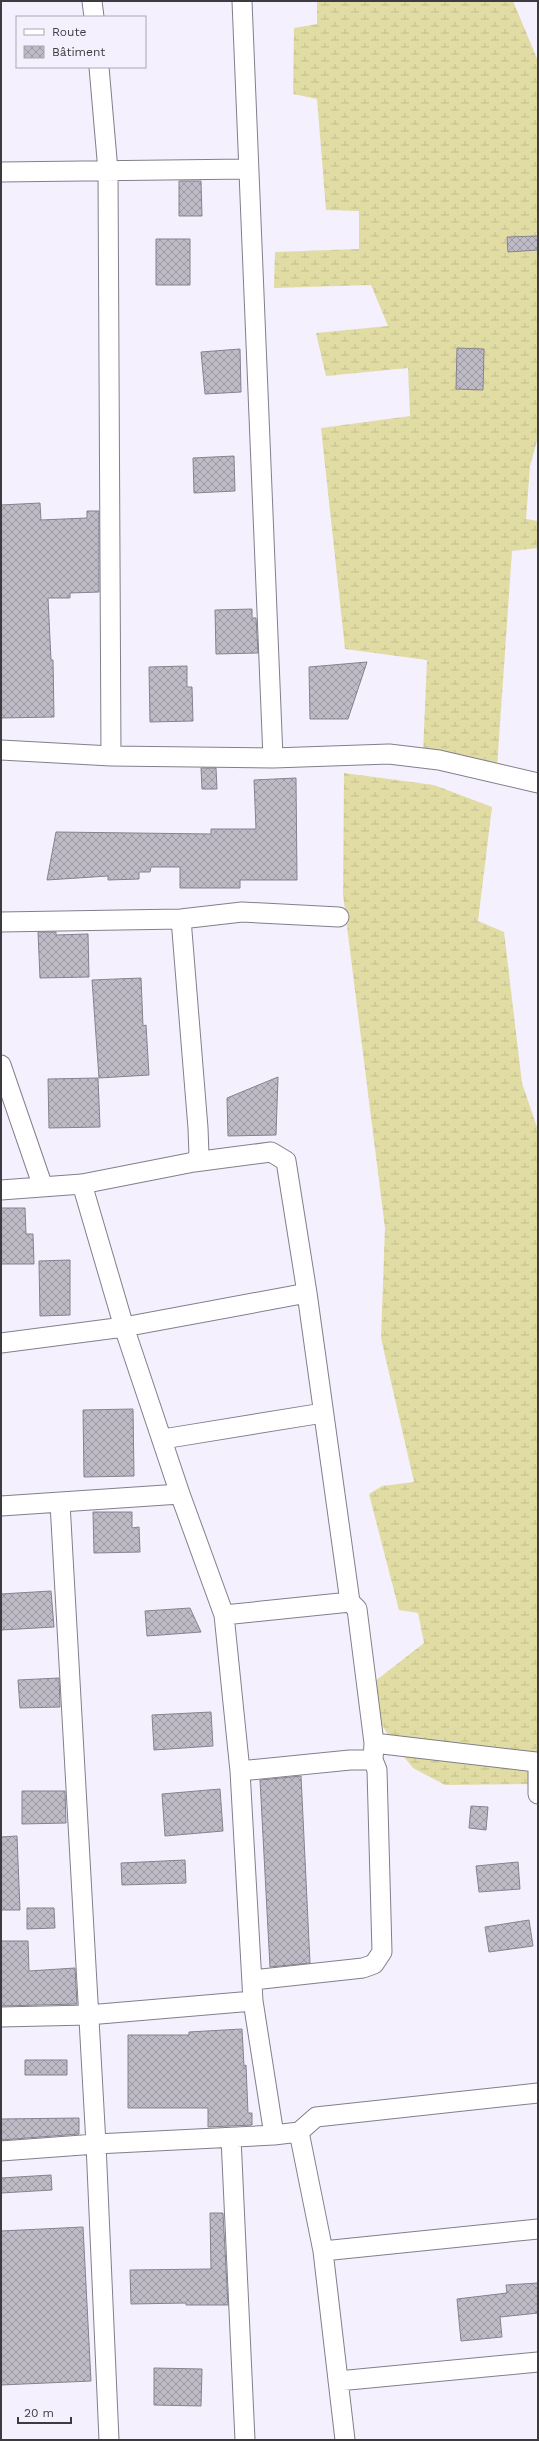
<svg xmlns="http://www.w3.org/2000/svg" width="539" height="2441" viewBox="0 0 539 2441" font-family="'Work Sans',sans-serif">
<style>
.wetland{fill:url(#wetland-marsh)}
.building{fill:url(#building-cross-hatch);stroke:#87838e}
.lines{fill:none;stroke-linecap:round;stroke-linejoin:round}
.minor-casing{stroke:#827f8a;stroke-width:21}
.minor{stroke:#fff;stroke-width:19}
</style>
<defs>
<pattern id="wetland-marsh" width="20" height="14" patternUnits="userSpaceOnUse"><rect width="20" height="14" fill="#e1dca4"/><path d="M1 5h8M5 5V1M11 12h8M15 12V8" fill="none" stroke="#c2be8e"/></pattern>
<pattern id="building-cross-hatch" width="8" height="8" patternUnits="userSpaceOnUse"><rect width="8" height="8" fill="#bebac6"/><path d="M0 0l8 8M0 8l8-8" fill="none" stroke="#9c98a2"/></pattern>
</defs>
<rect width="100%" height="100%" fill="#f4f0fd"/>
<!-- wetland -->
<path class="wetland" d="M 317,1 L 513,1 L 538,61 L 538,437 L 530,466 L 526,519 L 538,521 L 538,548 L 512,551 L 497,767 L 423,753 L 427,660 L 345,649 L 321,428 L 410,416 L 408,368 L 326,376 L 316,333 L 388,326 L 371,285 L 274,288 L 275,252 L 359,249 L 359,211 L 326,210 L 317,99 L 293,94 L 294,28 L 317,24 Z
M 344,773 L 434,785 L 492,807 L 478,921 L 504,932 L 522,1083 L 538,1130 L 538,1777 L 534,1784 L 445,1785 L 413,1768 L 395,1746 L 382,1725 L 374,1700 L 374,1682 L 424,1643 L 418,1613 L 399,1610 L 369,1494 L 382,1486 L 414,1482 L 381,1338 L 385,1228 L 343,895 Z"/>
<!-- building -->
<path class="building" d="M 179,181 L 201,181 L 202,216 L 179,216 Z
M 538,236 L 538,250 L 508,252 L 507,237 Z
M 156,239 L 190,239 L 190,285 L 156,285 Z
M 457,348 L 484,349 L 483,390 L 456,389 Z
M 240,349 L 241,392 L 205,394 L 201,352 Z
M 234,456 L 235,491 L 194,493 L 193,458 Z
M 40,503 L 41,520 L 87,518 L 87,511 L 99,511 L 99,592 L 70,593 L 70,598 L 48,598 L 51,660 L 53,660 L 54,717 L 1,718 L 1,505 Z
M 252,609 L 252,618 L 256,618 L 258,653 L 216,654 L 215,610 Z
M 367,662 L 348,719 L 310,719 L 309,667 Z
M 187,666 L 187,687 L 192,687 L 193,721 L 150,722 L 149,667 Z
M 201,768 L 216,768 L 217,789 L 202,789 Z
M 296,778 L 297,880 L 240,880 L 240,888 L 180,888 L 180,867 L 151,867 L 150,872 L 139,872 L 139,879 L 108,880 L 108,876 L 47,880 L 56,832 L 211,834 L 211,829 L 256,829 L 254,780 Z
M 38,932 L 56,932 L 56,935 L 88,934 L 89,977 L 40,978 Z
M 141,978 L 143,1026 L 146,1025 L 149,1075 L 99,1078 L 92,980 Z
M 278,1077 L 276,1135 L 228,1136 L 227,1098 Z
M 98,1078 L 100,1127 L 49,1128 L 48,1079 Z
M 1,1208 L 25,1208 L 26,1234 L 33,1234 L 34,1264 L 1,1264 Z
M 70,1260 L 70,1315 L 40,1316 L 39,1261 Z
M 133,1409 L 134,1476 L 84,1477 L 83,1410 Z
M 93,1512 L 132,1512 L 132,1528 L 139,1527 L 140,1552 L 94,1553 Z
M 51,1591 L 54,1627 L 1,1630 L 1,1594 Z
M 190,1608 L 201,1632 L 147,1636 L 145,1611 Z
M 59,1678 L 60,1707 L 20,1708 L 18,1680 Z
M 211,1712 L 213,1746 L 154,1750 L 152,1715 Z
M 301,1776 L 310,1963 L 270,1967 L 260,1780 Z
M 220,1789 L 223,1831 L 165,1836 L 162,1794 Z
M 22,1791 L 65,1791 L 66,1823 L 22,1824 Z
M 471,1806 L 488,1807 L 486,1830 L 469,1828 Z
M 17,1836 L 20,1910 L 1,1910 L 1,1837 Z
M 185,1860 L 186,1883 L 122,1885 L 121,1863 Z
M 518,1862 L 520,1889 L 479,1892 L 476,1866 Z
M 27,1908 L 54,1908 L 55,1928 L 27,1929 Z
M 529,1920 L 533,1946 L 489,1952 L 485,1927 Z
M 1,1941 L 28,1941 L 29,1971 L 75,1968 L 77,2004 L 1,2006 Z
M 242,2029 L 244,2066 L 246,2065 L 248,2113 L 252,2113 L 252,2125 L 208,2127 L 208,2108 L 128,2108 L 128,2035 L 189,2035 L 189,2032 Z
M 25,2060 L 67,2060 L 67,2075 L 25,2075 Z
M 79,2118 L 79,2134 L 1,2140 L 1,2119 Z
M 51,2175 L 52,2190 L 1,2193 L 1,2178 Z
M 210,2213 L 223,2213 L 228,2305 L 186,2305 L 186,2303 L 131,2304 L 130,2270 L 211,2269 Z
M 83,2227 L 91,2381 L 1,2385 L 1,2231 Z
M 538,2283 L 538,2313 L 500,2317 L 502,2337 L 461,2341 L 457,2299 L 507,2293 L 506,2285 Z
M 154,2368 L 202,2369 L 201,2406 L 154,2405 Z"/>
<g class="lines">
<!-- minor casing -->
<g class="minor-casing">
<path id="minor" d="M 92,1 L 94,17
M 242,1 L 273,758
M 99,67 L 108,171 L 111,756
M 1,172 L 248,169
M 1,750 L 111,756 L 273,758 L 389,754 L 439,760 L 538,783
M 1,922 L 181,919 L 242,912 L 339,917
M 1,1065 L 43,1187
M 194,1162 L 271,1152 L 286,1161 L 307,1293 L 350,1602
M 82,1184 L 124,1327 L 180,1494 L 224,1615 L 240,1771 L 253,2001 L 274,2135
M 1,1190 L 82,1184 L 194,1162 L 199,1155 L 198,1128 L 181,919
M 1,1343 L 124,1327 L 307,1293
M 163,1439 L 323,1413
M 60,1503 L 96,2144 L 109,2440
M 1,1506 L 180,1494
M 224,1615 L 350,1602 L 357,1609 L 374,1743 L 373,1760
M 374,1743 L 536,1762
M 538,1763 L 538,1794
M 240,1771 L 350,1760 L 373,1760 L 377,1770 L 382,1952 L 374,1964 L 363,1968 L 253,1980
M 1,2017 L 88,2015 L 253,2001
M 299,2132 L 323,2251 L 345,2440
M 231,2138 L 245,2440
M 1,2151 L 96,2144 L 274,2135 L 299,2132 L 316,2117 L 538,2093
M 323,2251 L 538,2229
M 338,2381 L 538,2362"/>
</g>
<!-- minor -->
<use href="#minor" class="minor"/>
</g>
<!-- border -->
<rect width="539" height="2441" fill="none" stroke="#3d3b40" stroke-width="4"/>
<!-- legend -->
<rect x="16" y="16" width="130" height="52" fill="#f4f0fd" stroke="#aba8b1"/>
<rect x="24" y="29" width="20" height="6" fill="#ffffff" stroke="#aba8b1"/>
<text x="52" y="36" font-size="12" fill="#3d3b40">Route</text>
<rect x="24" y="46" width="20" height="12" fill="url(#building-cross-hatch)" stroke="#aba8b1"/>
<text x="52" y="56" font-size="12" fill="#3d3b40">Bâtiment</text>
<!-- scale -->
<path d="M18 2417v6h53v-6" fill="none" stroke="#3d3b40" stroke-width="2"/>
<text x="24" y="2417" font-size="12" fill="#3d3b40" stroke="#f4f0fd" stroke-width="3" paint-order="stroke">20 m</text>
</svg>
